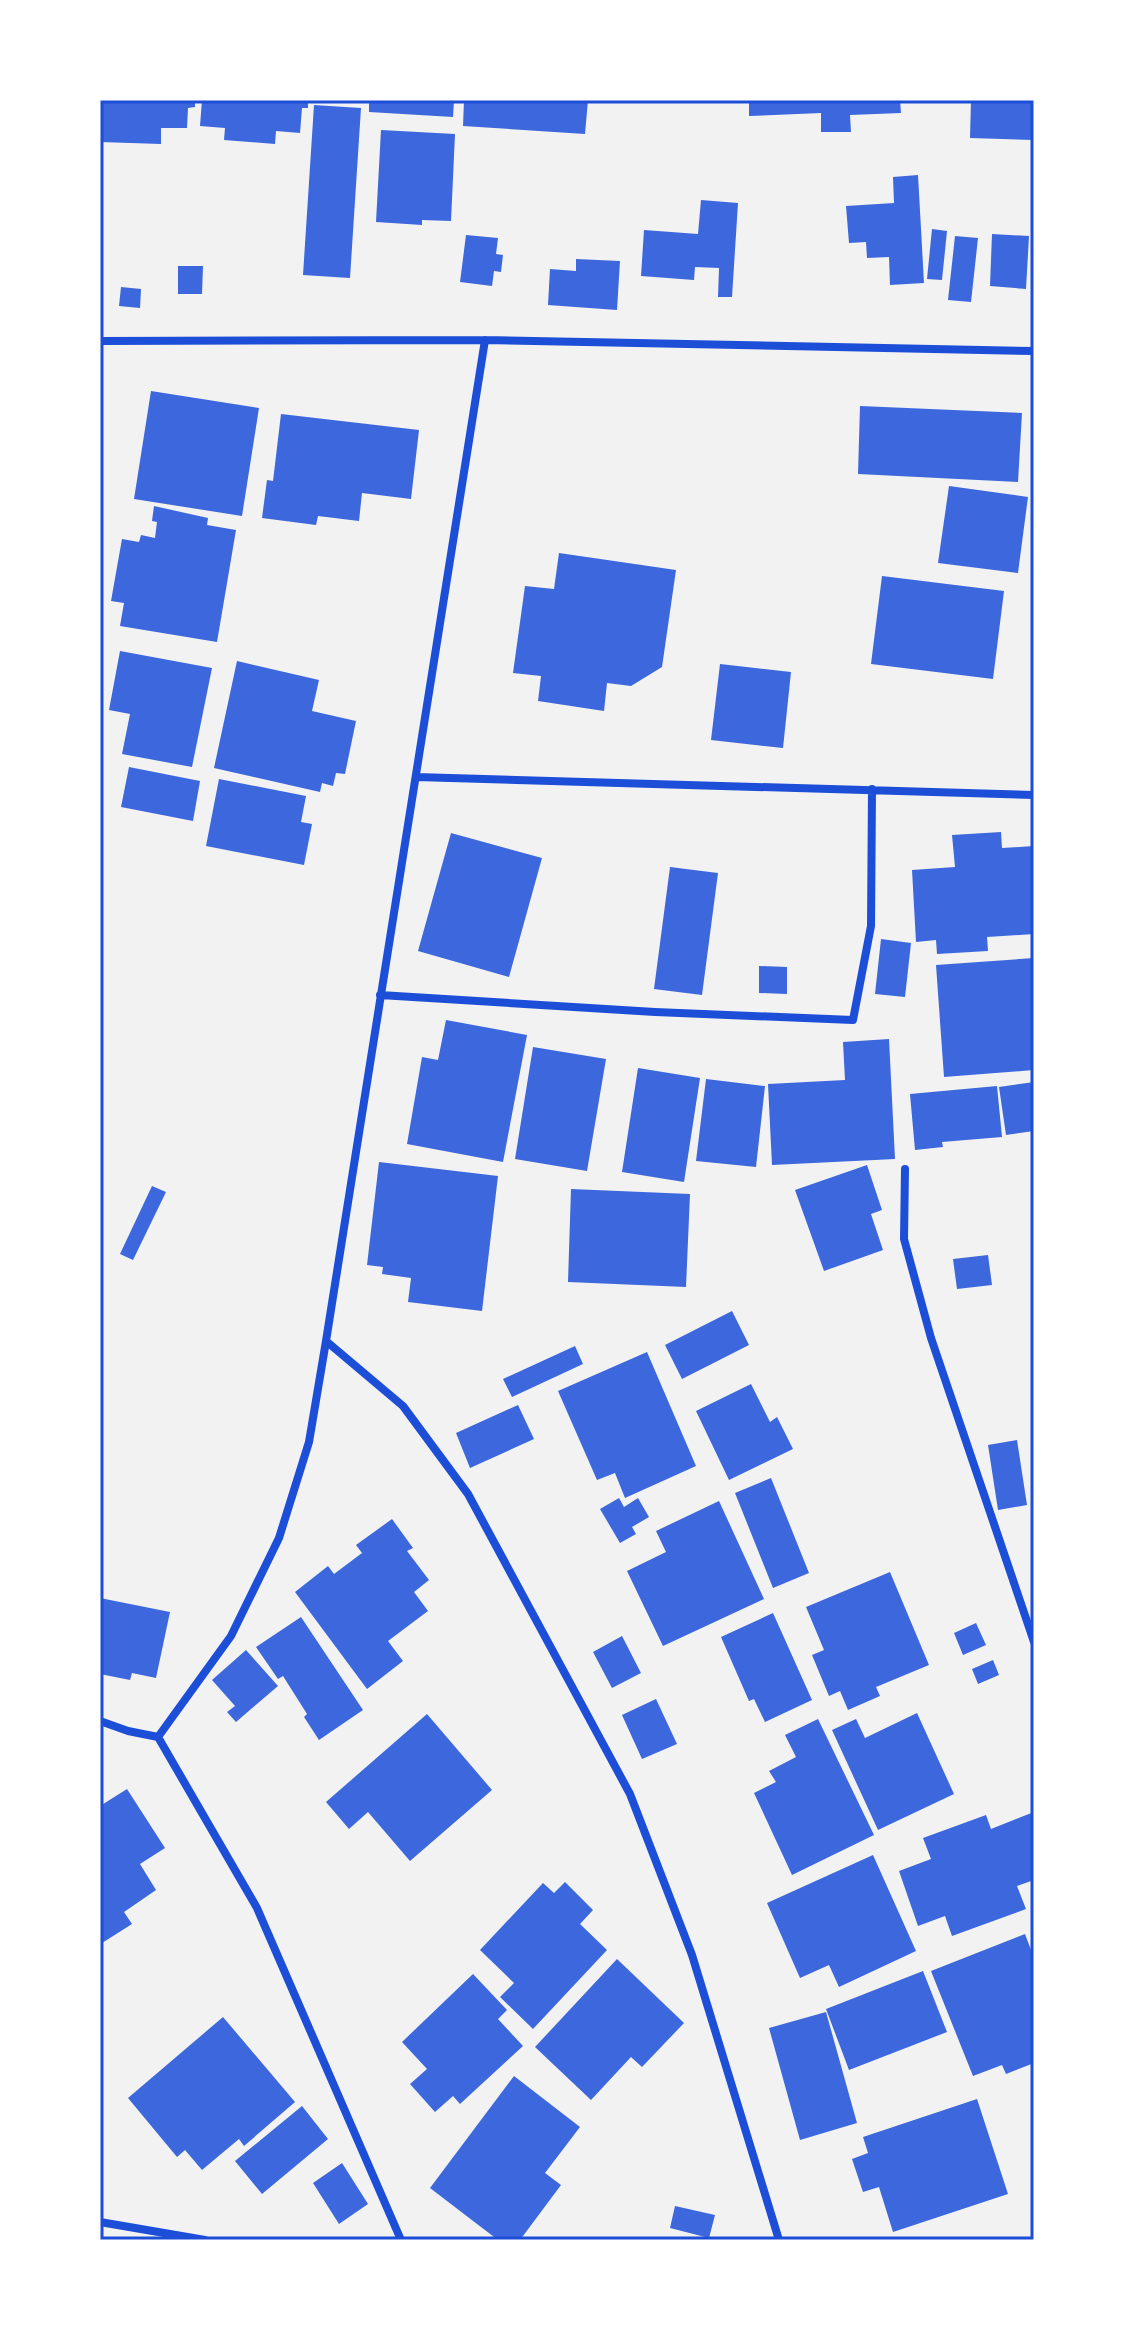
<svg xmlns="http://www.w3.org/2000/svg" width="1134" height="2340" viewBox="0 0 1134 2340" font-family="Cabin,sans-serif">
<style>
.building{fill:#3d67dc}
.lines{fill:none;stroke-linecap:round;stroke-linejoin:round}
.minor{stroke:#1d4ed8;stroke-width:8}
.neatline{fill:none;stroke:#1d4ed8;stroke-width:3}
</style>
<rect width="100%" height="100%" fill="#f2f2f2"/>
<!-- building -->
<path class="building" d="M 100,100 L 195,100 L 195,107 L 188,108 L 187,128 L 161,128 L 161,144 L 100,142 Z
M 202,100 L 308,100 L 308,108 L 302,108 L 300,133 L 276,131 L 275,144 L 224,140 L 225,128 L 200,126 Z
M 369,100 L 454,100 L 453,117 L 369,112 Z
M 464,100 L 588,100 L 585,134 L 463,126 Z
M 749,100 L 900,100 L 901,113 L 850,115 L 851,132 L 821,132 L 821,113 L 749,116 Z
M 971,100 L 1034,100 L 1034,140 L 970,138 Z
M 314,105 L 361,108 L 350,278 L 303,275 Z
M 381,130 L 455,134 L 451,221 L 422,220 L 422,225 L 376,222 Z
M 918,175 L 924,283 L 890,285 L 889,257 L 867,258 L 866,242 L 849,243 L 846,206 L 894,203 L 893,177 Z
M 701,200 L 738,203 L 732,297 L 718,297 L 719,268 L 695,267 L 694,280 L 641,276 L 644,230 L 698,234 Z
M 932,229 L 947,231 L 942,280 L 927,279 Z
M 992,234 L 1029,236 L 1026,289 L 990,286 Z
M 466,235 L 498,238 L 496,254 L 503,255 L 501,272 L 494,271 L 492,286 L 460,282 Z
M 955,236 L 978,238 L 971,302 L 948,300 Z
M 576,259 L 620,261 L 617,310 L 548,305 L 550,269 L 576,271 Z
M 178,266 L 203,266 L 202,294 L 178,294 Z
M 121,287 L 141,289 L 140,308 L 119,306 Z
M 151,391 L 259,408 L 242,516 L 134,499 Z
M 860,406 L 1022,413 L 1018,482 L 858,474 Z
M 281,414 L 419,430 L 411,499 L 362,493 L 359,521 L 318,516 L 316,525 L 262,518 L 267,480 L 273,481 Z
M 949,486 L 1028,497 L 1018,573 L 938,563 Z
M 154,506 L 208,518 L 207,525 L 236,530 L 217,642 L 120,626 L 124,603 L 111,601 L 122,539 L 139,542 L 141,535 L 155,538 L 157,522 L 152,521 Z
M 559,553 L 676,570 L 662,667 L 631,686 L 607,683 L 604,711 L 538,701 L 541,676 L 513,673 L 525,586 L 554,589 Z
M 882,576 L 1004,591 L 993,679 L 871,664 Z
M 120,651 L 212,668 L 192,767 L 122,754 L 130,714 L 109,710 Z
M 237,661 L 319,680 L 312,711 L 356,721 L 345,774 L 336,773 L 333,786 L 322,783 L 320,792 L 214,768 Z
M 720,664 L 791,672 L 783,748 L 711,740 Z
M 129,767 L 200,781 L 193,821 L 121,807 Z
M 219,779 L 306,796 L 301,822 L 312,824 L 304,865 L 206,846 Z
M 1001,832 L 1002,848 L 1034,846 L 1034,934 L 987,937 L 988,951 L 937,954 L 936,940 L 916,942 L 912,870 L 955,867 L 952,835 Z
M 451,833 L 542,858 L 509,977 L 418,951 Z
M 670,867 L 718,873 L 702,995 L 654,989 Z
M 881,939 L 911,943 L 905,997 L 875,994 Z
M 1034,958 L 1034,1070 L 944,1077 L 936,965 Z
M 759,966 L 787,967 L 787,994 L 759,993 Z
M 446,1020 L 527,1035 L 503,1162 L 407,1144 L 422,1057 L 438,1060 Z
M 889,1039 L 895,1159 L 772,1165 L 768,1084 L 845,1080 L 843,1042 Z
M 533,1047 L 606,1059 L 587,1171 L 515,1159 Z
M 638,1068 L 700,1078 L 684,1182 L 622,1172 Z
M 706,1079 L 765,1086 L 756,1167 L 696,1161 Z
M 1034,1082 L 1034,1131 L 1006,1135 L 999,1087 Z
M 997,1086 L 1002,1137 L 942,1142 L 943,1147 L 915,1150 L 910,1094 Z
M 379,1162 L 498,1176 L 482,1311 L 408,1302 L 411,1278 L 382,1274 L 383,1267 L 367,1265 Z
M 867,1165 L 882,1210 L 871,1214 L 883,1250 L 824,1271 L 795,1190 Z
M 152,1186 L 166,1192 L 133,1260 L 120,1254 Z
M 571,1189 L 690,1194 L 686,1287 L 568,1282 Z
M 988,1255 L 992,1285 L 957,1289 L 953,1259 Z
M 732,1311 L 749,1345 L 682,1379 L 665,1345 Z
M 575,1346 L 583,1364 L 512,1397 L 503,1379 Z
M 647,1352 L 696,1466 L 625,1498 L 615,1473 L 597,1480 L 558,1391 Z
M 751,1384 L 770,1422 L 777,1417 L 793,1449 L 729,1480 L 696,1411 Z
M 518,1405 L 534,1439 L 470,1468 L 456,1433 Z
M 1017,1440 L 1027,1505 L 998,1510 L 988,1445 Z
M 771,1478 L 809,1573 L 773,1588 L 735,1493 Z
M 619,1498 L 624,1507 L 638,1498 L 649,1517 L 632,1527 L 636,1534 L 620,1543 L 600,1509 Z
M 719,1501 L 764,1599 L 663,1646 L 627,1571 L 666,1552 L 656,1531 Z
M 392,1519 L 413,1548 L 407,1551 L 429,1580 L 414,1592 L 428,1611 L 388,1641 L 403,1661 L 367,1689 L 295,1592 L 328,1566 L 334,1574 L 362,1553 L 356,1545 Z
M 890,1572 L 929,1665 L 876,1687 L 880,1696 L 848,1710 L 840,1691 L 829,1696 L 812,1655 L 824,1650 L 806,1607 Z
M 100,1598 L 170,1612 L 156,1678 L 132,1673 L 130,1680 L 100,1674 Z
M 773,1613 L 812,1700 L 765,1722 L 754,1699 L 749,1701 L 721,1637 Z
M 301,1617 L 363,1710 L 319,1740 L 304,1717 L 307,1714 L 283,1676 L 278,1679 L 256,1647 Z
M 976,1623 L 986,1645 L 963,1655 L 954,1633 Z
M 622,1636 L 641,1673 L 612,1688 L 593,1652 Z
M 246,1650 L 278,1686 L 236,1722 L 227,1712 L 235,1706 L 212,1680 Z
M 993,1660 L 999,1675 L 978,1684 L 972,1669 Z
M 656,1699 L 677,1744 L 642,1759 L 622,1715 Z
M 917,1713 L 954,1794 L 878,1830 L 832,1730 L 856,1719 L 865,1738 Z
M 427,1714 L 492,1790 L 410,1861 L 368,1812 L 349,1829 L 326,1802 Z
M 818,1719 L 874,1835 L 792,1875 L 754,1793 L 776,1782 L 769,1771 L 796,1757 L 785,1735 Z
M 127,1789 L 165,1848 L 140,1864 L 156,1890 L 124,1912 L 132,1924 L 102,1943 L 100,1806 Z
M 1034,1812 L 1034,1880 L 1017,1886 L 1026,1909 L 952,1936 L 945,1916 L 918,1926 L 899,1871 L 931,1859 L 923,1838 L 986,1815 L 991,1829 Z
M 873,1855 L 916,1951 L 839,1987 L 829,1965 L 800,1978 L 767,1903 Z
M 565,1882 L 593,1910 L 580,1924 L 607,1950 L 533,2029 L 500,1997 L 514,1983 L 480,1950 L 543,1883 L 554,1893 Z
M 1025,1934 L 1034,1958 L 1034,2063 L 1006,2074 L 1002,2065 L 973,2076 L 931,1971 Z
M 617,1959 L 684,2023 L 642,2067 L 631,2057 L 591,2100 L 535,2047 Z
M 923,1971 L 947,2032 L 849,2070 L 826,2009 Z
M 473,1974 L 507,2010 L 498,2019 L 523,2046 L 460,2104 L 453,2096 L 435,2112 L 410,2084 L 427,2069 L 402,2042 Z
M 826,2012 L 857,2123 L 800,2140 L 769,2028 Z
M 223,2017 L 295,2102 L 244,2146 L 239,2139 L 202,2170 L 185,2150 L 177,2157 L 128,2098 Z
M 514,2076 L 580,2127 L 545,2173 L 561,2185 L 520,2240 L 498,2240 L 430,2188 Z
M 977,2099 L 1008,2194 L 893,2232 L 879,2187 L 863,2192 L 852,2159 L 868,2153 L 863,2137 Z
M 302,2106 L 328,2139 L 262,2194 L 235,2161 Z
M 342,2163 L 368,2204 L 339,2224 L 313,2183 Z
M 675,2206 L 715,2215 L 709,2238 L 670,2228 Z"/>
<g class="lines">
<!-- minor -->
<path class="minor" d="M 485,340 L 326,1341 L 403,1406 L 468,1494 L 630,1794 L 692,1955 L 779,2240
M 100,341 L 485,340 L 1034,351
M 416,777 L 1034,795
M 380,995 L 655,1012 L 853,1020 L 871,926 L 872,789
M 905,1169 L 904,1239 L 931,1338 L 1034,1642
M 100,1721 L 128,1731 L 158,1737 L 231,1636 L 279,1538 L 309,1442 L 326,1341
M 158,1737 L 257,1908 L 401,2240
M 100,2222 L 205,2240"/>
</g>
<!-- border -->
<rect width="1134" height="2340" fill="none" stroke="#ffffff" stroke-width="204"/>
<rect x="102" y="102" width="930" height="2136" class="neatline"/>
</svg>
